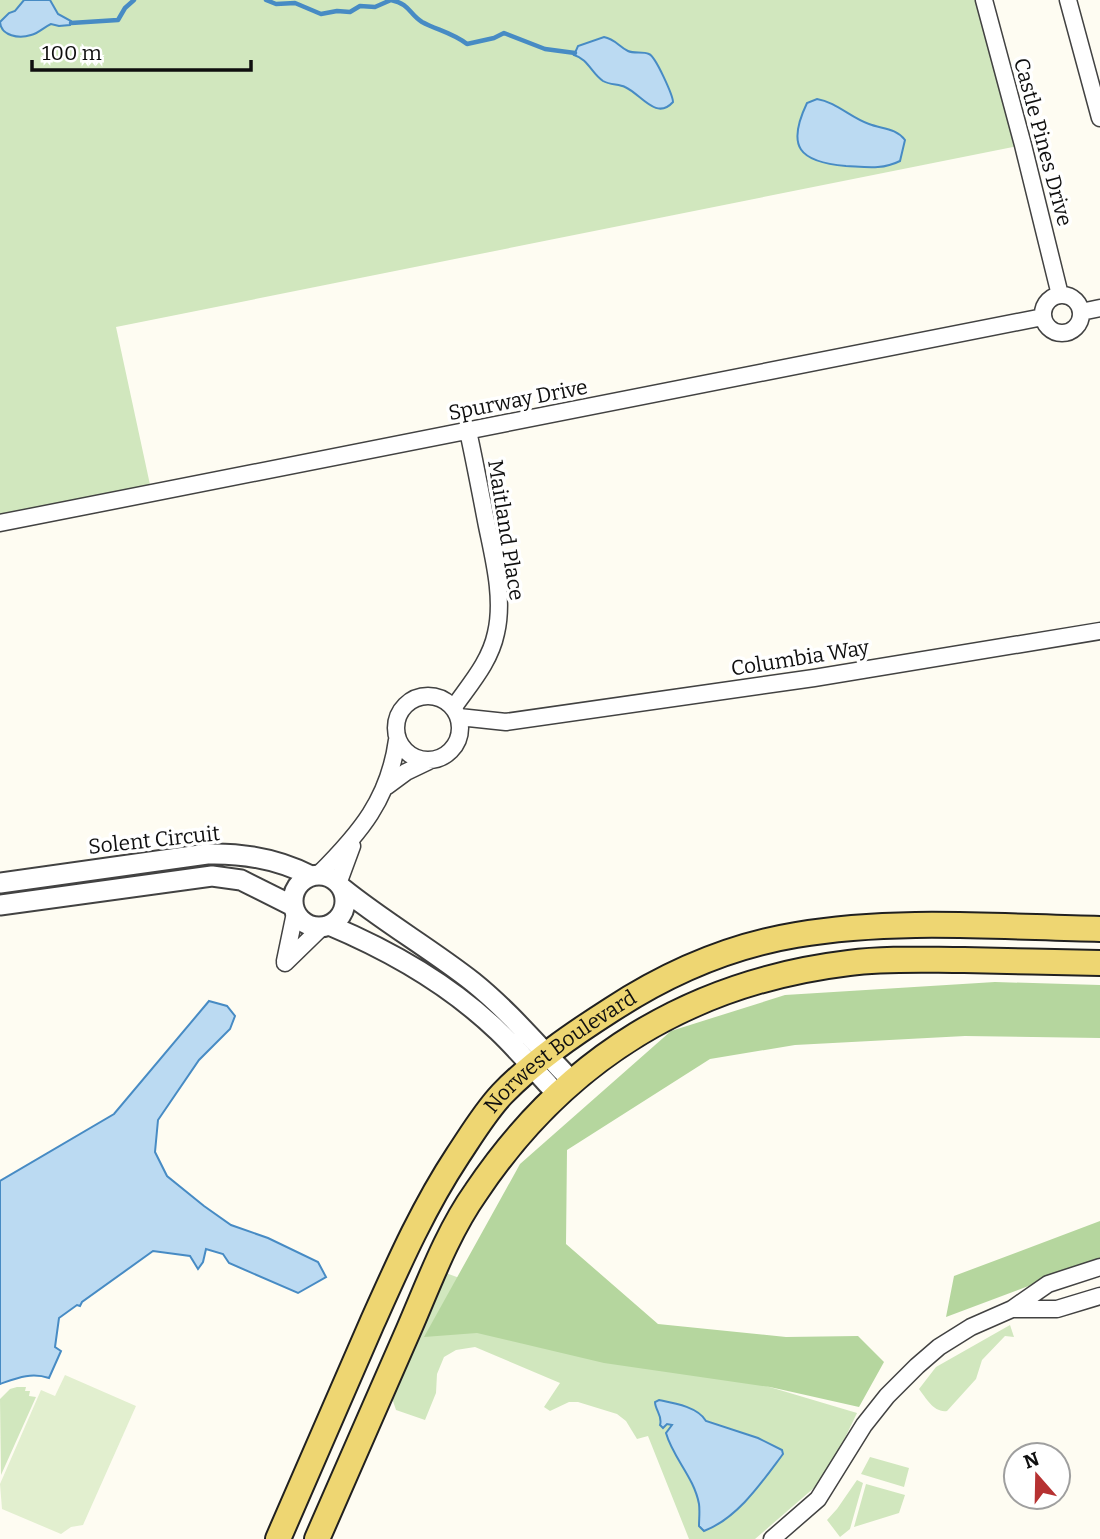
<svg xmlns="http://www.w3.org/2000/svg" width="1100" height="1539" viewBox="0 0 1100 1539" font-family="Bitter,serif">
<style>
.green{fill:#d1e7be}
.forest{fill:#b5d69e}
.pitch{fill:#e2efcf}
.water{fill:#bbdaf2;stroke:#478bc4;stroke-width:2}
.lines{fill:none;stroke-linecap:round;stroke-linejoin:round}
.stream{stroke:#478bc4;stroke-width:4.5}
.minor-casing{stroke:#424242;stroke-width:19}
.tertiary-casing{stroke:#424242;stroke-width:23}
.primary-casing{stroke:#202020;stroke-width:28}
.minor{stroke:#fff;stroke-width:16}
.tertiary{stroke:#fff;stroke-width:19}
.primary{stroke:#eed672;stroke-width:24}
.labels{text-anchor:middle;stroke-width:7;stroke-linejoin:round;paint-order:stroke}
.street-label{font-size:21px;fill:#0f0f0f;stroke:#fff}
</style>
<rect width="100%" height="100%" fill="#fefcf2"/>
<!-- green -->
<path class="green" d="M 0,0 L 984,0 L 1023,145 L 116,327 L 152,494 L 0,518 Z
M 443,1272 L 729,1375 L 857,1413 L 831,1467 L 815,1487 L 755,1539 L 689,1539 L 648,1436 L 637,1439 L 626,1421 L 617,1414 L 578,1402 L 569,1402 L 550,1411 L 544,1407 L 560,1383 L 475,1347 L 456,1350 L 444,1357 L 437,1374 L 436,1393 L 425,1420 L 396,1410 L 391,1395 Z
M 1010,1325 L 1014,1337 L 1005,1336 L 982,1360 L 976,1379 L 947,1411 C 934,1413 926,1398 919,1389 L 936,1367 Z
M 17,1387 L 26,1387 L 25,1391 L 30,1391 L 29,1396 L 36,1397 L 1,1475 L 0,1399 L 10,1389 Z
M 870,1457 L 909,1468 L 904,1487 L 861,1474 Z
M 857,1480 L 863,1483 L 850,1529 L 840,1537 L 827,1520 L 837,1509 Z
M 866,1484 L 905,1495 L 899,1513 L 854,1527 Z"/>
<!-- forest -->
<path class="forest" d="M 995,982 L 1100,985 L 1100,1038 L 965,1036 L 795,1045 L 710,1059 L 567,1150 L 566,1244 L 658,1324 L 786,1337 L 858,1336 L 884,1362 L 859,1407 L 770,1387 L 604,1363 L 477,1333 L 424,1337 L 520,1164 L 671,1031 L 785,995 Z
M 1100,1221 L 1100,1259 L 946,1317 L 954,1276 Z"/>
<!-- pitch -->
<path class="pitch" d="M 65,1375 L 136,1406 L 83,1525 L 71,1527 L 61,1534 L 2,1509 L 0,1484 L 41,1390 L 55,1396 Z"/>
<!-- water -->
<path class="water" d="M 24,0 L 50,0 L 58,14 L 71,21 L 70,25 L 59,26 L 51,24 C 44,27 39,33 31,35 C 19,39 1,36 0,22 L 9,13 L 15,11 Z
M 604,37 C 615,39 618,46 628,51 C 634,54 643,51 649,54 C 656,57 673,96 673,102 C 656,121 641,94 625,87 C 619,84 610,85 603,81 C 592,74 588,59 574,55 L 578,46 Z
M 817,99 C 836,102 851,118 869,124 C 882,129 896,128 905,140 L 900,161 C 882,170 866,167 846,166 C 799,162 786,147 807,103 Z
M 209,1001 L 227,1006 L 235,1016 L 230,1029 L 199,1060 L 158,1120 L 155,1152 L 167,1176 L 204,1206 L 231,1225 L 268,1238 L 318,1262 L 326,1277 L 298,1293 L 229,1263 L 223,1254 L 206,1249 L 203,1262 L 198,1269 L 190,1256 L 153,1251 L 82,1302 L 80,1306 L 77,1305 L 59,1318 L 55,1347 L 61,1351 L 49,1378 C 31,1372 17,1378 0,1384 L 0,1181 L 114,1114 Z
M 659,1400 C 674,1403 698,1407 706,1421 L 758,1438 L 782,1450 L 783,1454 C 762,1482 738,1518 704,1531 L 699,1526 C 699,1519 700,1511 699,1504 C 694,1477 673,1458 666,1433 L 672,1425 L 667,1424 L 663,1428 L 660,1425 C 663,1416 655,1410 655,1402 Z"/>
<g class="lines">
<!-- stream -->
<path class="stream" d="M 266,0 L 276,4 L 295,3 L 321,14 L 337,11 L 350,12 L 360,6 L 375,7 L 391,0 C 410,4 409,14 422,22 C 437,30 453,33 467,44 L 494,38 L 504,33 L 545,49 L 575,53
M 71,23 L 118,20 L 125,8 L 134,0"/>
<!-- minor casing -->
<g class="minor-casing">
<path id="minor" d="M 984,0 L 1023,145 L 1060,295
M 1068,0 L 1100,118
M1043 314a19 19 0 1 1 38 0a19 19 0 1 1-38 0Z
M 1081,312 L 1100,308
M 0,523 L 1043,317
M396 728a32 32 0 1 1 64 0a32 32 0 1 1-64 0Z
M 454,707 C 470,684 490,662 496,633 C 504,599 494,560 487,526 C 481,495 475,463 468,431
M 459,717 L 506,722 L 814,678 L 1100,631
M 387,786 L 406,772 L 429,761
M 319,874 C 360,833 389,799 397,740
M 338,884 L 352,846
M 285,961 L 295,913
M 285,963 L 322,927
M 1012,1309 L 1057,1309 L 1100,1296
M 772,1539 L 818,1499 L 864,1425 L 887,1396 L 917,1366 L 939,1347 L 971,1327 L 1012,1309 L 1048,1284 L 1100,1267"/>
</g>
<!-- tertiary casing -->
<g class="tertiary-casing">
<path id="tertiary" d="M293 901a26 26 0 1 1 52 0a26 26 0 1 1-52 0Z
M 0,883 L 207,854 C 244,853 278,859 311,876
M 342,888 C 384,922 431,949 473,982 C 509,1011 539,1047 571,1080
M 0,905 L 212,876 L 241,880 L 293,906
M 329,925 C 391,951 449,984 498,1031 C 519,1051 537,1073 557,1094"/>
</g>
<!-- primary casing -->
<g class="primary-casing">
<g id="primary">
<path id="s1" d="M 278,1539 C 309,1467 340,1395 372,1323 C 398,1265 423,1208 458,1155 C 472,1134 485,1112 502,1094 C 534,1061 572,1035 611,1010 C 666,974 730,946 796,935 C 896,918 999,927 1100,929"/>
<path d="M 317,1539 C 348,1469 378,1399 409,1329 C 429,1283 447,1233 476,1192 C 565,1059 691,982 849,963 C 887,958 926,960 964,960 C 1009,961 1055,962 1100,963"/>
</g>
</g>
<!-- minor -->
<use href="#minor" class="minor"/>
<!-- tertiary -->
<use href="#tertiary" class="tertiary"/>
<!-- primary -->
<use href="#primary" class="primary"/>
</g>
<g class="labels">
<!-- street labels -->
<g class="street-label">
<text transform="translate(1043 142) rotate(75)" y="7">Castle Pines Drive</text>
<text transform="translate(518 400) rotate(-11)" y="7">Spurway Drive</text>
<text transform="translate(506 530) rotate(81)" y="7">Maitland Place</text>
<text transform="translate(800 658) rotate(-9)" y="7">Columbia Way</text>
<text transform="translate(154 840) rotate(-6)" y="7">Solent Circuit</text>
<text dy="7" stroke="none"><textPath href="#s1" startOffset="572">Norwest Boulevard</textPath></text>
</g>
</g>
<!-- north arrow -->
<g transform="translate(1037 1476) rotate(340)"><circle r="33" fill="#ffffff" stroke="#9f9f9f" stroke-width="2"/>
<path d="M0-5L12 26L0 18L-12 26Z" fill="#b63131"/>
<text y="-10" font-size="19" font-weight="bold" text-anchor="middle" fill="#0f0f0f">N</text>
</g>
<!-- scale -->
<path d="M32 60v10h219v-10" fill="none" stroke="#0f0f0f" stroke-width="3.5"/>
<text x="42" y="60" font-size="21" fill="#0f0f0f" stroke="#ffffff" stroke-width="5" paint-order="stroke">100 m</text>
</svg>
